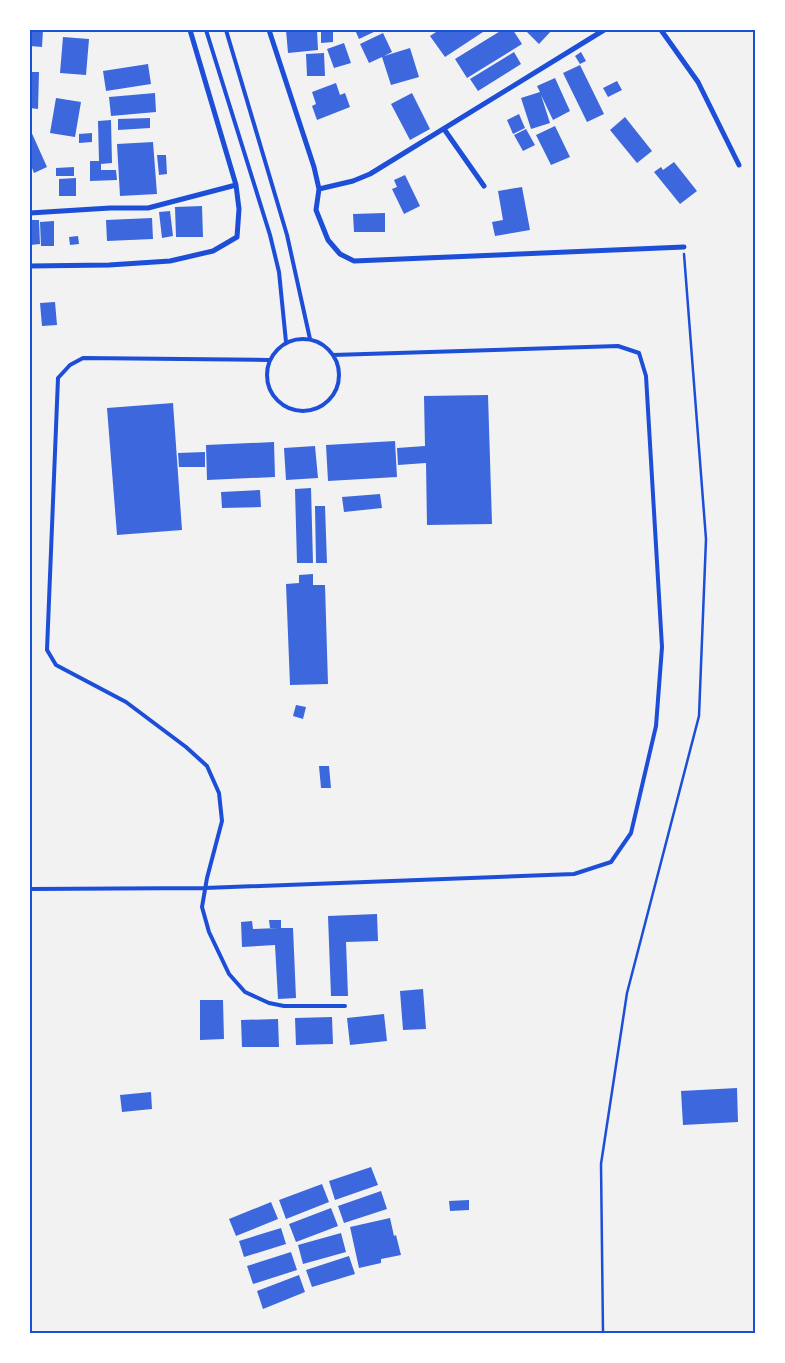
<svg xmlns="http://www.w3.org/2000/svg" width="785" height="1363" viewBox="0 0 785 1363" font-family="'Space Grotesk',sans-serif">
<style>
.building{fill:#3d67dc}
.lines{fill:none;stroke-linecap:round;stroke-linejoin:round}
.path{stroke:#1d4ed8;stroke-width:2.5}
.service{stroke:#1d4ed8;stroke-width:4}
.minor{stroke:#1d4ed8;stroke-width:5}
.neatline{fill:none;stroke:#1d4ed8;stroke-width:2}
</style>
<rect width="100%" height="100%" fill="#f2f2f2"/>
<!-- building -->
<path class="building" d="M 30,30 L 43,30 L 42,47 L 30,46 Z
M 286,30 L 317,30 L 318,50 L 288,53 Z
M 321,30 L 333,30 L 333,42 L 321,43 Z
M 355,30 L 378,30 L 359,39 Z
M 439,30 L 486,30 L 445,57 L 430,36 Z
M 502,30 L 513,30 L 522,44 L 467,78 L 455,59 Z
M 525,30 L 552,30 L 539,44 Z
M 383,33 L 392,52 L 384,56 L 410,48 L 419,77 L 391,85 L 382,57 L 369,63 L 360,44 Z
M 63,37 L 89,39 L 86,75 L 60,73 Z
M 344,43 L 351,63 L 334,68 L 327,49 Z
M 514,52 L 521,64 L 478,91 L 470,79 Z
M 581,52 L 586,61 L 580,64 L 575,56 Z
M 324,53 L 325,76 L 307,76 L 306,54 Z
M 148,64 L 151,84 L 106,91 L 103,71 Z
M 580,65 L 604,114 L 587,122 L 563,73 Z
M 30,72 L 39,72 L 38,109 L 30,108 Z
M 555,78 L 570,111 L 553,120 L 541,95 L 550,123 L 531,129 L 521,98 L 540,92 L 537,86 Z
M 617,81 L 622,90 L 608,97 L 603,88 Z
M 336,83 L 340,95 L 345,93 L 350,107 L 317,120 L 312,106 L 316,104 L 312,92 Z
M 155,93 L 156,112 L 111,116 L 109,97 Z
M 412,93 L 430,129 L 410,140 L 391,104 Z
M 56,98 L 81,102 L 75,137 L 50,133 Z
M 519,114 L 525,128 L 513,134 L 507,120 Z
M 625,117 L 652,151 L 637,163 L 610,130 Z
M 150,118 L 150,128 L 118,130 L 118,119 Z
M 111,120 L 112,163 L 101,164 L 101,170 L 116,170 L 117,180 L 90,181 L 90,161 L 99,161 L 98,121 Z
M 555,126 L 570,157 L 551,165 L 536,135 Z
M 30,129 L 47,167 L 34,173 L 30,163 Z
M 526,129 L 535,145 L 523,151 L 514,135 Z
M 92,133 L 92,142 L 79,143 L 79,134 Z
M 153,142 L 157,194 L 120,196 L 117,144 Z
M 157,155 L 166,155 L 167,174 L 159,175 Z
M 674,162 L 697,191 L 680,204 L 654,172 L 661,167 L 663,170 Z
M 74,167 L 74,176 L 56,176 L 56,168 Z
M 405,175 L 420,206 L 404,214 L 392,189 L 397,187 L 394,180 Z
M 76,178 L 76,196 L 59,196 L 59,179 Z
M 522,187 L 530,230 L 495,236 L 492,222 L 503,220 L 498,191 Z
M 202,206 L 203,237 L 176,237 L 175,207 Z
M 170,211 L 173,236 L 162,238 L 159,212 Z
M 385,213 L 385,232 L 354,232 L 353,214 Z
M 152,218 L 153,239 L 107,241 L 106,220 Z
M 30,220 L 39,220 L 40,244 L 30,245 Z
M 54,221 L 54,246 L 41,246 L 40,222 Z
M 78,236 L 79,244 L 70,245 L 69,237 Z
M 55,302 L 57,325 L 42,326 L 40,303 Z
M 488,395 L 492,524 L 427,525 L 426,463 L 398,465 L 397,448 L 425,446 L 424,396 Z
M 173,403 L 182,530 L 117,535 L 107,408 Z
M 395,441 L 397,477 L 328,481 L 326,445 Z
M 274,442 L 275,477 L 207,480 L 206,445 Z
M 315,446 L 318,478 L 286,480 L 284,448 Z
M 205,452 L 205,467 L 179,467 L 178,453 Z
M 311,488 L 313,563 L 297,563 L 295,489 Z
M 260,490 L 261,507 L 222,508 L 221,492 Z
M 380,494 L 382,508 L 344,512 L 342,497 Z
M 315,506 L 325,506 L 327,563 L 316,563 Z
M 313,574 L 313,585 L 325,585 L 328,684 L 290,685 L 286,584 L 299,583 L 299,575 Z
M 296,705 L 306,707 L 303,719 L 293,716 Z
M 319,766 L 329,766 L 331,788 L 321,788 Z
M 377,914 L 378,941 L 346,942 L 348,996 L 331,996 L 328,916 Z
M 269,920 L 281,920 L 281,928 L 293,928 L 296,998 L 278,999 L 275,945 L 242,947 L 241,922 L 252,921 L 253,929 L 278,928 L 270,928 Z
M 423,989 L 426,1029 L 403,1030 L 400,991 Z
M 200,1000 L 223,1000 L 224,1039 L 200,1040 Z
M 384,1014 L 387,1041 L 350,1045 L 347,1018 Z
M 332,1017 L 333,1044 L 296,1045 L 295,1018 Z
M 278,1019 L 279,1047 L 242,1047 L 241,1020 Z
M 737,1088 L 738,1122 L 683,1125 L 681,1091 Z
M 151,1092 L 152,1109 L 122,1112 L 120,1095 Z
M 371,1167 L 378,1185 L 335,1200 L 329,1181 Z
M 322,1184 L 329,1202 L 286,1219 L 279,1200 Z
M 381,1191 L 387,1209 L 344,1223 L 338,1206 Z
M 469,1200 L 469,1210 L 450,1211 L 449,1201 Z
M 271,1202 L 278,1219 L 236,1236 L 229,1219 Z
M 331,1208 L 338,1226 L 296,1242 L 289,1224 Z
M 390,1218 L 394,1236 L 396,1235 L 401,1255 L 381,1259 L 381,1263 L 359,1268 L 350,1227 Z
M 281,1228 L 286,1244 L 244,1257 L 239,1241 Z
M 341,1233 L 346,1252 L 303,1264 L 298,1245 Z
M 291,1252 L 297,1270 L 253,1284 L 247,1266 Z
M 349,1256 L 355,1274 L 312,1287 L 306,1270 Z
M 299,1275 L 305,1292 L 263,1309 L 257,1291 Z"/>
<g class="lines">
<!-- path -->
<path class="path" d="M 603,1333 L 601,1164 L 627,993 L 699,716 L 706,539 L 684,254"/>
<!-- service -->
<path class="service" d="M 206,30 L 270,235 L 279,272 L 286,342
M 226,30 L 287,235 L 310,339
M267 375a36 36 0 1 1 72 0a36 36 0 1 1-72 0Z
M 269,360 L 83,358 L 70,365 L 58,378 L 47,650 L 56,665 L 126,702 L 186,747 L 207,766 L 219,793 L 222,821 L 207,878 L 202,907 L 209,932 L 229,974 L 245,992 L 269,1003 L 284,1006 L 345,1006
M 30,889 L 205,888 L 574,874 L 611,862 L 631,833 L 656,726 L 662,647 L 646,376 L 639,353 L 618,346 L 333,355"/>
<!-- minor -->
<path class="minor" d="M 269,30 L 314,167 L 319,189 L 316,210 L 328,240 L 340,254 L 354,261 L 684,247
M 661,30 L 698,82 L 739,165
M 444,129 L 484,186
M 319,189 L 353,181 L 370,174 L 604,30
M 30,213 L 110,208 L 148,208 L 236,185
M 30,266 L 109,265 L 170,261 L 213,251 L 237,237 L 239,209 L 236,185 L 190,30"/>
</g>
<!-- border -->
<rect width="785" height="1363" fill="none" stroke="#ffffff" stroke-width="62"/>
<rect x="31" y="31" width="723" height="1301" class="neatline"/>
</svg>
